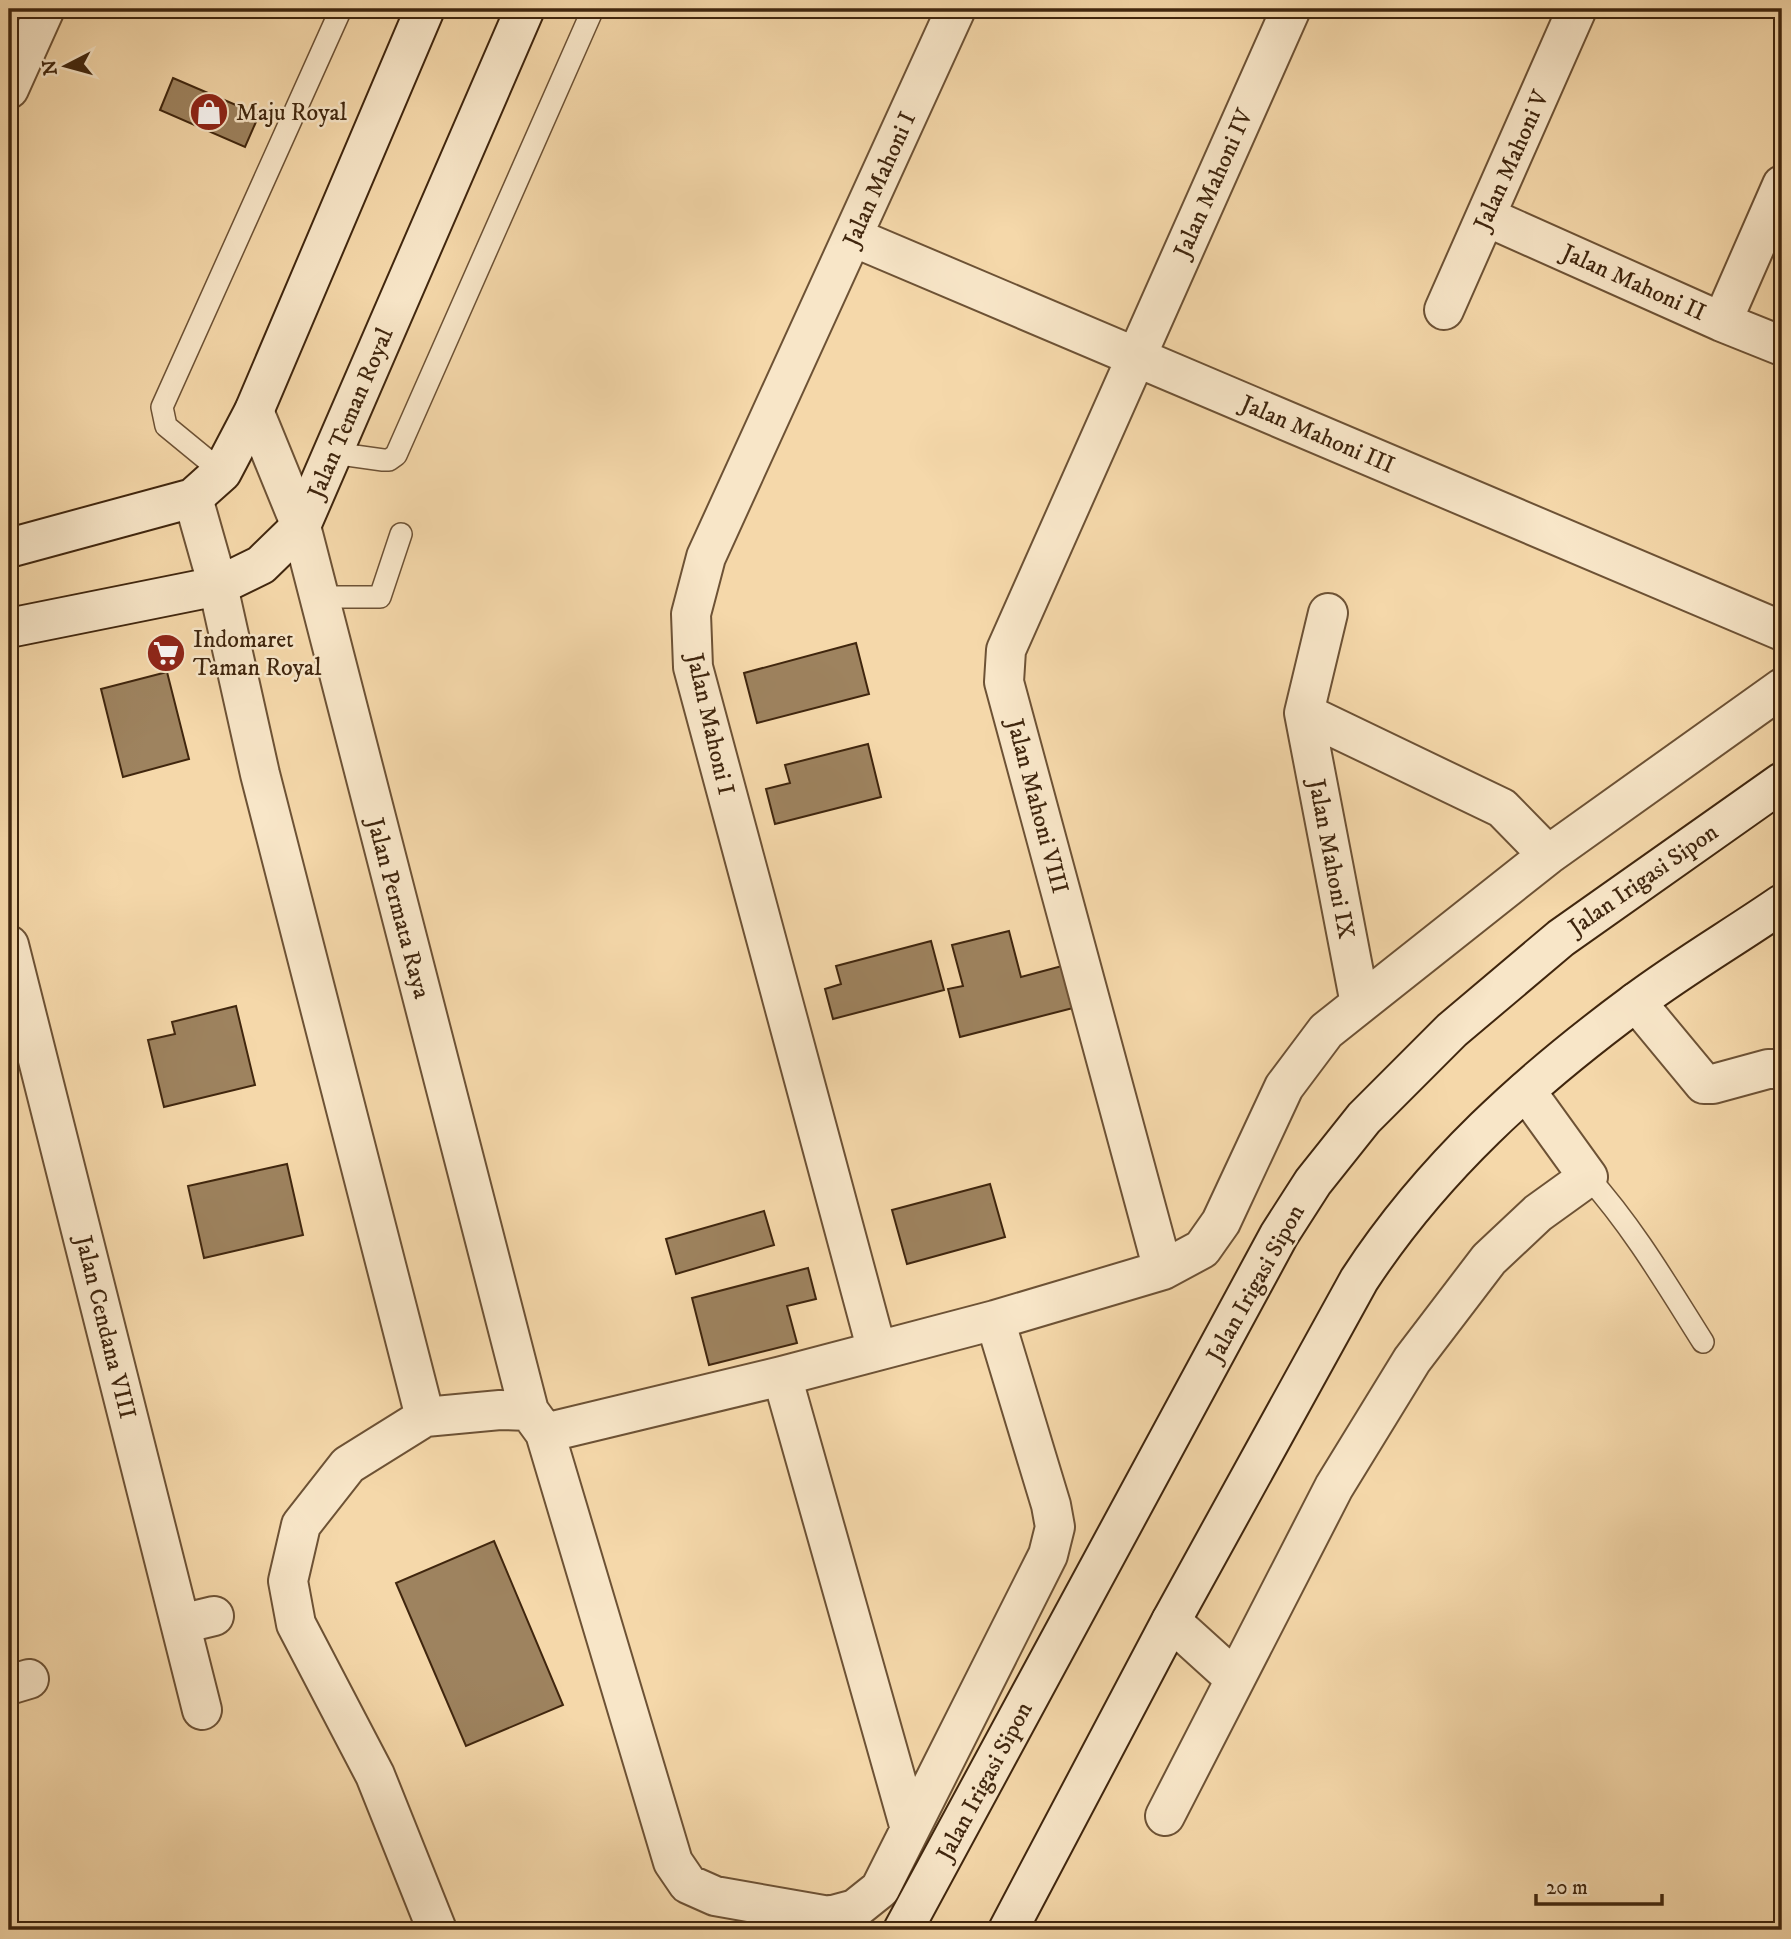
<svg xmlns="http://www.w3.org/2000/svg" width="1791" height="1939" viewBox="0 0 1791 1939" font-family="'IM FELL DW Pica',serif">
<style>
.building{fill:#9e835f;stroke:#40260e;stroke-width:2}
.lines{fill:none;stroke-linecap:round;stroke-linejoin:round}
.lane-casing{stroke:#6d5235;stroke-width:24}
.street-casing{stroke:#6d5235;stroke-width:42}
.secondary-casing{stroke:#40260e;stroke-width:42}
.lane{stroke:#f8e6c8;stroke-width:21}
.street{stroke:#f8e6c8;stroke-width:38}
.secondary{stroke:#f8e6c8;stroke-width:38}
.labels{text-anchor:middle;stroke-width:5;stroke-linejoin:round;paint-order:stroke}
.poi-label{font-size:24px;fill:#40260e;stroke:#f8e6c8;text-anchor:start}
.street-label{font-size:24px;fill:#40260e;stroke:#f8e6c8}
</style>
<rect width="100%" height="100%" fill="#f5d8aa"/>
<filter id="stains"><feTurbulence type="fractalNoise" baseFrequency=".00286" numOctaves="4"/><feColorMatrix values="0 0 0 0 .2 0 0 0 0 .09 0 0 0 0 .02 0 0 0 .5 -.17"/></filter>
<radialGradient id="worn" r=".72"><stop offset=".6" stop-color="#630" stop-opacity="0"/><stop offset="1" stop-color="#630" stop-opacity=".3"/></radialGradient>
<!-- building -->
<path class="building" d="M 173,78 L 259,115 L 245,147 L 160,110 Z
M 856,643 L 869,694 L 757,723 L 744,673 Z
M 167,672 L 189,759 L 123,777 L 101,689 Z
M 868,744 L 881,797 L 775,824 L 766,789 L 790,783 L 785,765 Z
M 1009,931 L 1021,977 L 1062,966 L 1073,1008 L 960,1037 L 948,989 L 963,986 L 952,945 Z
M 931,941 L 944,990 L 833,1019 L 825,989 L 841,984 L 836,966 Z
M 236,1006 L 255,1085 L 164,1107 L 148,1040 L 175,1034 L 172,1022 Z
M 287,1164 L 303,1235 L 204,1258 L 188,1186 Z
M 990,1184 L 1005,1237 L 907,1264 L 892,1210 Z
M 764,1211 L 774,1245 L 676,1274 L 666,1239 Z
M 808,1268 L 816,1299 L 787,1306 L 797,1343 L 709,1365 L 692,1298 Z
M 494,1541 L 563,1705 L 466,1746 L 396,1583 Z"/>
<g class="lines">
<!-- lane casing -->
<g class="lane-casing">
<path id="lane" d="M 333,453 L 383,460 L 389,460 L 396,455 L 593,9
M 222,472 L 166,426 L 162,407 L 341,9
M 317,597 L 380,597 L 401,534
M 1588,1177 C 1633,1227 1667,1285 1703,1342"/>
</g>
<!-- street casing -->
<g class="street-casing">
<path id="street" d="M 9,89 L 45,9
M 1487,217 L 1722,322 L 1782,346
M 853,237 L 1782,631
M 1444,310 L 1577,9
M 1722,322 L 1782,185
M 254,411 L 301,526 L 529,1411 L 545,1433 L 673,1862 L 688,1884 L 715,1896 L 829,1916 L 855,1909 L 880,1889 L 1048,1555 L 1055,1527 L 1051,1505 L 995,1320
M 193,498 L 218,586 L 260,774 L 425,1417 L 500,1410 L 529,1411
M 1328,613 L 1304,713 L 1360,1004
M 1304,713 L 1502,808 L 1548,855
M 9,945 L 202,1710
M 1636,1002 L 1704,1084 L 1713,1084 L 1768,1069 L 1782,1069
M 1163,1270 L 1004,682 L 1006,650 L 1291,9
M 877,1351 L 693,667 L 691,614 L 706,557 L 956,9
M 782,1376 L 910,1829
M 425,1417 L 348,1465 L 301,1525 L 288,1581 L 296,1624 L 375,1775 L 437,1930
M 545,1433 L 782,1376 L 995,1320 L 1163,1270 L 1202,1249 L 1221,1222 L 1284,1087 L 1326,1031 L 1548,855 L 1782,688
M 1171,1621 L 1235,1679
M 181,1624 L 214,1616
M 9,1685 L 29,1679
M 1165,1816 L 1334,1487 L 1412,1360 L 1489,1259 L 1538,1213 L 1588,1177 L 1526,1091"/>
</g>
<!-- secondary casing -->
<g class="secondary-casing">
<path id="secondary" d="M 9,548 L 193,498 L 222,472 L 254,411 L 425,9
M 9,628 L 218,586 L 261,565 L 301,526 L 525,9
M 903,1930 L 1279,1235 L 1313,1182 L 1364,1118 L 1452,1030 L 1561,938 L 1782,782
M 1008,1930 L 1171,1621 L 1359,1280 C 1432,1168 1529,1081 1636,1002 C 1683,967 1734,937 1782,904"/>
</g>
<!-- lane -->
<use href="#lane" class="lane"/>
<!-- street -->
<use href="#street" class="street"/>
<!-- secondary -->
<use href="#secondary" class="secondary"/>
</g>
<!-- icons -->
<defs>
<g id="shop-disc" transform="scale(2.0125)"><circle r="9.5" fill="#8f2418" stroke="#f8e6c8"/><path d="M-5-2.5h2.3a2.7 3.5 0 0 1 5.4 0H5L5.5 6h-11ZM-1.5-2.5h3a1.5 2.3 0 0 0-3 0Z" fill="#fff"/></g>
<g id="supermarket-disc" transform="scale(2.0125)"><circle r="9.5" fill="#8f2418" stroke="#f8e6c8"/><path d="M-6-5.5h2.5l.6 2H6L4.5 2H-2.5L-4.4-4H-6ZM-1.5 3.2a1.3 1.3 0 1 0 .1 0ZM3 3.2a1.3 1.3 0 1 0 .1 0Z" fill="#fff"/></g>
</defs>
<g fill-rule="evenodd">
<use href="#shop-disc" x="209" y="112"/>
<use href="#supermarket-disc" x="166" y="653"/>
</g>
<g class="labels">
<!-- poi labels -->
<g class="poi-label">
<text x="236" y="120">Maju Royal</text>
<text x="193" y="647">Indomaret<tspan x="193" dy="28">Taman Royal</tspan></text>
</g>
<!-- street labels -->
<g class="street-label">
<text transform="translate(1511 160) rotate(-66)" y="8">Jalan Mahoni V</text>
<text transform="translate(879 179) rotate(-66)" y="8">Jalan Mahoni I</text>
<text transform="translate(1213 183) rotate(-66)" y="8">Jalan Mahoni IV</text>
<text transform="translate(1634 282) rotate(24)" y="8">Jalan Mahoni II</text>
<text transform="translate(350 413) rotate(-67)" y="8">Jalan Teman Royal</text>
<text transform="translate(1318 434) rotate(23)" y="8">Jalan Mahoni III</text>
<text transform="translate(711 724) rotate(77)" y="8">Jalan Mahoni I</text>
<text transform="translate(1038 806) rotate(75)" y="8">Jalan Mahoni VIII</text>
<text transform="translate(1332 859) rotate(79)" y="8">Jalan Mahoni IX</text>
<text transform="translate(1643 879) rotate(-35)" y="8">Jalan Irigasi Sipon</text>
<text transform="translate(399 908) rotate(75)" y="8">Jalan Permata Raya</text>
<text transform="translate(1255 1283) rotate(-61)" y="8">Jalan Irigasi Sipon</text>
<text transform="translate(106 1327) rotate(76)" y="8">Jalan Cendana VIII</text>
<text transform="translate(984 1781) rotate(-62)" y="8">Jalan Irigasi Sipon</text>
</g>
</g>
<!-- margin -->
<rect width="1791" height="1939" fill="none" stroke="#f5d8aa" stroke-width="35"/>
<rect x="10" y="10" width="1770" height="1918" fill="none" stroke="#40260e" stroke-width="3.5"/>
<rect x="18" y="18" width="1756" height="1904" fill="none" stroke="#40260e" stroke-width="2"/>
<!-- north arrow -->
<g transform="translate(66 66) rotate(264)" stroke="#f8e6c8" stroke-width="5" paint-order="stroke">
<path d="M0-5L12 26L0 18L-12 26Z" fill="#40260e"/>
<text y="-10" font-size="19" font-weight="bold" text-anchor="middle" fill="#40260e">N</text>
</g>
<!-- scale -->
<path d="M1536 1894v10h126v-10" fill="none" stroke="#40260e" stroke-width="3.5"/>
<text x="1546" y="1894" font-size="21" fill="#40260e" stroke="#f8e6c8" stroke-width="5" paint-order="stroke">20 m</text>
<rect width="100%" height="100%" filter="url(#stains)"/>
<rect width="100%" height="100%" fill="url(#worn)"/>
</svg>
